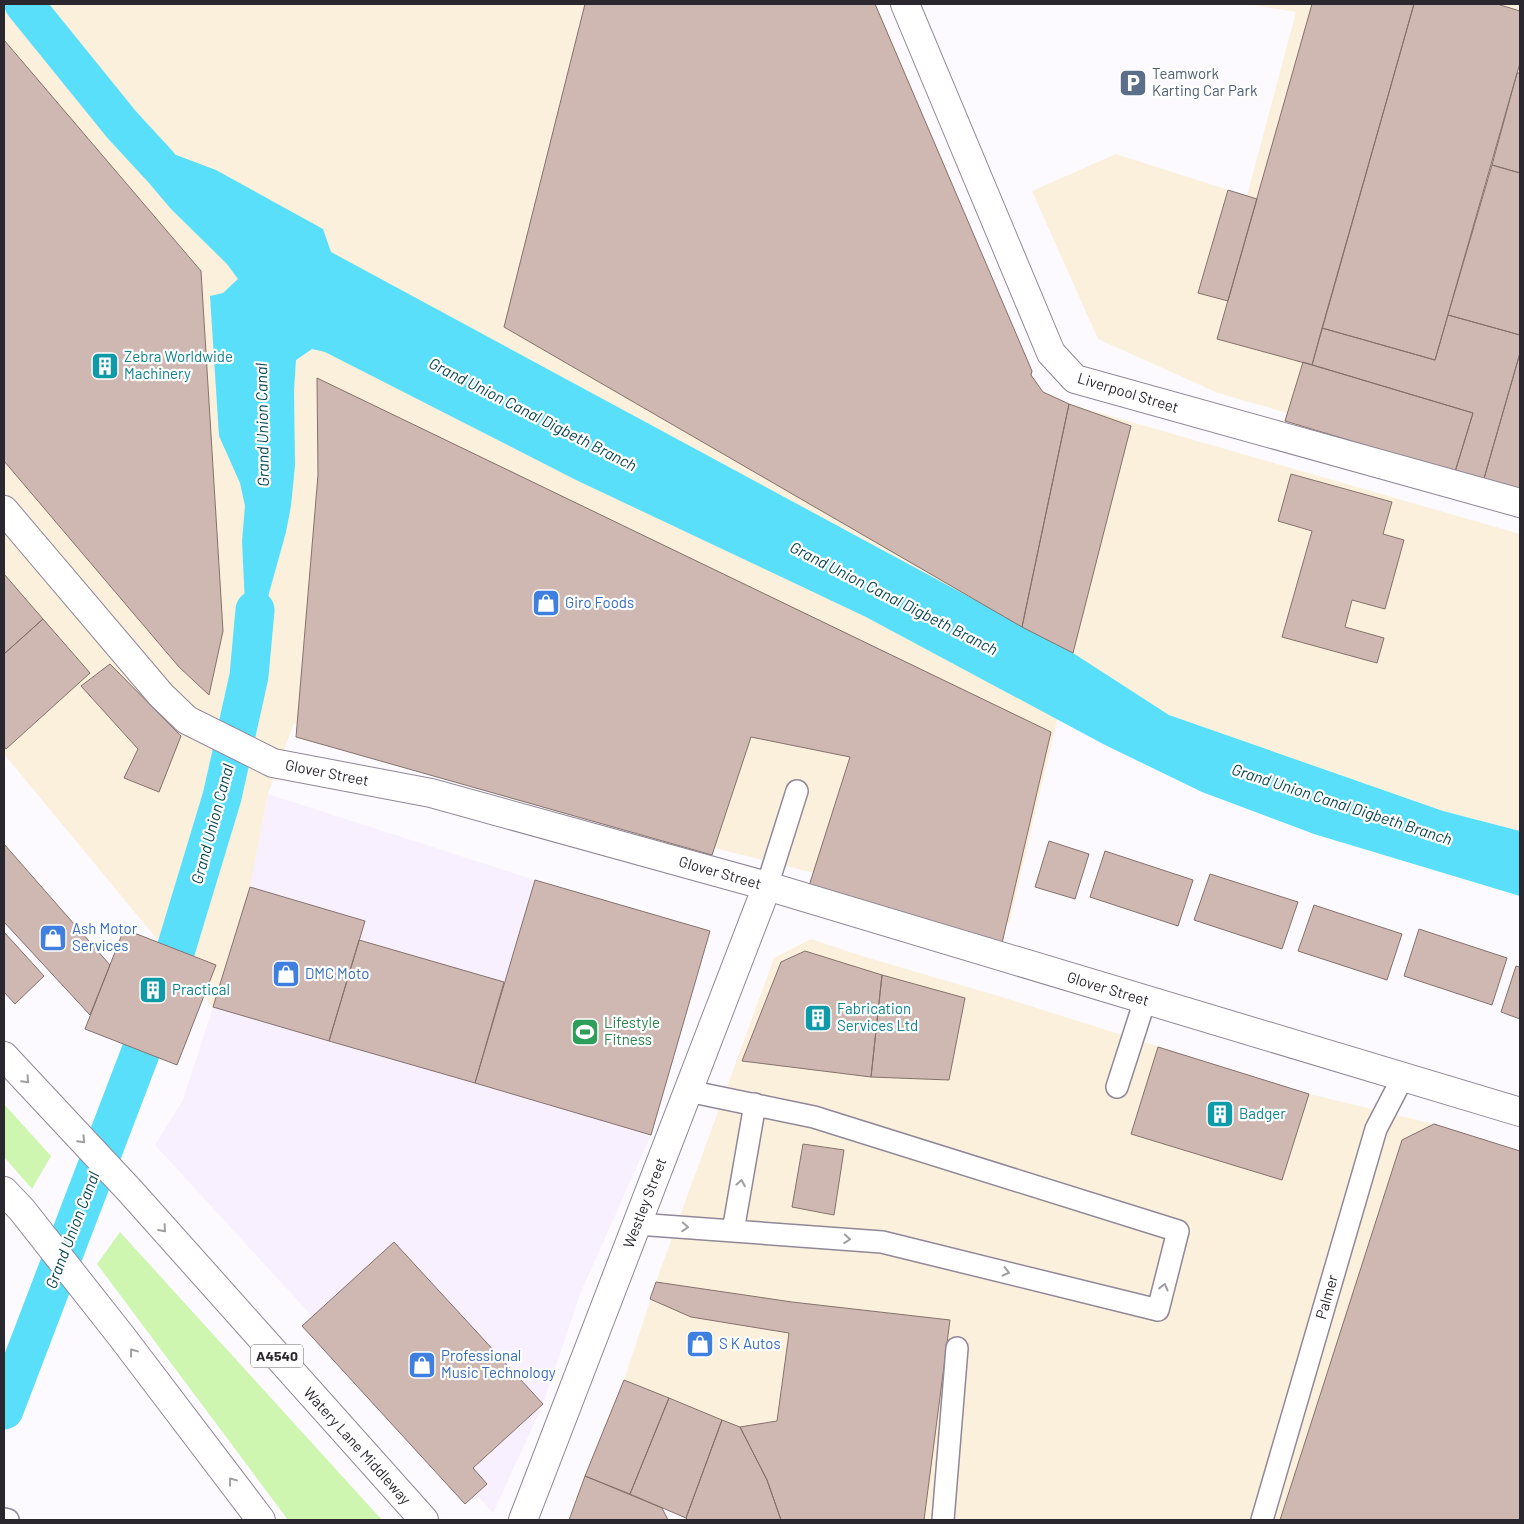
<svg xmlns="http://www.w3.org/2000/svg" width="1524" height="1524" viewBox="0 0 1524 1524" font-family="Barlow,sans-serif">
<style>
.built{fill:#f8efff}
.industrial{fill:#fbf0db}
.green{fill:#cff6b0}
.water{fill:#5adffa}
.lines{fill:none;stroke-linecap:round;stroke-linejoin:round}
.canal{stroke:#5adffa;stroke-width:39}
.building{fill:#cfb8b2;stroke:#85716b}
.service-casing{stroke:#908798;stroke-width:24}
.minor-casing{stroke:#908798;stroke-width:30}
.trunk-casing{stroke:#908798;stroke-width:30}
.service{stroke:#fff;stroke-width:21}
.minor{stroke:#fff;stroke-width:28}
.trunk{stroke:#fff;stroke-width:28}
.oneway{stroke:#a09ea1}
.labels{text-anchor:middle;stroke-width:4.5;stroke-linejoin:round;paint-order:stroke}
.shield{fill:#fff;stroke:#6b686d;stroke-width:1}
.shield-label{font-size:14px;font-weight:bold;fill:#2b272e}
.service-label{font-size:15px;fill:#4e5e75;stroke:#fff;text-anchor:start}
.culture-label{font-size:15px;fill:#0d838f;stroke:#fff;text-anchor:start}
.street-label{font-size:15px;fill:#2b272e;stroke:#fff}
.shop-label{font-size:15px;fill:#366cbe;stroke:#fff;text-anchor:start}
.leisure-label{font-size:15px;fill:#27864d;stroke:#fff;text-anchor:start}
.water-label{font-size:16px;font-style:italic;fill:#0a4752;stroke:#fff}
</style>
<rect width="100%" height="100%" fill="#fcfafe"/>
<!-- built -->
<path class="built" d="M 268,794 L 535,880 L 710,931 L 651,1135 L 580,1294 L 543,1404 L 493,1513 L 155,1145 L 183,1100 L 213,1007 L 250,887 Z"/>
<!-- industrial -->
<path class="industrial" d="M 4,4 L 876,4 L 1032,371 L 1031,375 L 1043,392 L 1069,404 L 1520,534 L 1520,831 L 1443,811 L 1169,715 L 1073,653 L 1009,924 L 795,868 L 553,808 L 294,723 L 268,794 L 250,887 L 213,1007 L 4,754 Z
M 1247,4 L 1520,4 L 1520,480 L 1218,393 L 1098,339 L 1032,191 L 1116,154 L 1247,196 L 1296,12 Z
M 811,939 L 862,956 L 1005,998 L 1309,1094 L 1434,1124 L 1520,1151 L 1520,1520 L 781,1520 L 767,1480 L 740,1427 L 624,1380 L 661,1268 L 774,958 Z"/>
<!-- green -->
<path class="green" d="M 4,1104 L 51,1156 L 32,1189 L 4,1157 Z
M 120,1232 L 382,1520 L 288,1520 L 97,1264 Z"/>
<!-- water -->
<path class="water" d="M 8,4 L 34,4 L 39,22 L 10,7 Z
M 122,125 L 147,144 L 216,170 L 323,229 L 331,252 L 1073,653 L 1169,715 L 1443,811 L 1520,831 L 1520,896 L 1314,834 L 1202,792 L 1105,745 L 866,617 L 576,480 L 325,352 L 312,349 L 296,360 L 294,390 L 295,465 L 291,506 L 286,532 L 248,669 L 242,541 L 245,506 L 240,483 L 219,436 L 210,296 L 223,293 L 238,279 L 227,264 L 171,209 L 143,176 Z"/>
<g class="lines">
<!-- canal -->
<path class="canal" d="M 24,4 L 122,125 L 158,164
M 176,949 L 222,797 L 249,676 L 255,610
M 4,1410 L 141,1051"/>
</g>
<!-- building -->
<path class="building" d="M 585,4 L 875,4 L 1032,371 L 1031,375 L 1043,392 L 1069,404 L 1022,627 L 504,327 Z
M 1312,4 L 1414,4 L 1312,365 L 1217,339 Z
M 1414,4 L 1497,4 L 1520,11 L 1520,63 L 1435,360 L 1322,328 Z
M 4,40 L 201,271 L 223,631 L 209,695 L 179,667 L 4,461 Z
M 1517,73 L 1520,73 L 1520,173 L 1492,165 Z
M 1492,165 L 1520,173 L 1520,335 L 1448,315 Z
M 1228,190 L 1257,199 L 1228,301 L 1198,293 Z
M 1448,315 L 1520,335 L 1520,353 L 1483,482 L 1455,472 L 1473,413 L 1312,365 L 1322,328 L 1435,360 Z
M 1520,353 L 1520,493 L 1483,482 Z
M 1303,362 L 1473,413 L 1455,472 L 1285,421 Z
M 317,378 L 1051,732 L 1002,943 L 808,889 L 850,757 L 751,737 L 712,855 L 296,737 L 318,475 Z
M 1069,404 L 1131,426 L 1073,653 L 1022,627 Z
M 1291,474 L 1392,502 L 1383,534 L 1404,540 L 1385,609 L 1352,600 L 1345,627 L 1384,638 L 1377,663 L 1282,637 L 1312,531 L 1278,521 Z
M 4,574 L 43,619 L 4,654 Z
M 43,619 L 90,673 L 6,749 L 4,746 L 4,654 Z
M 110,664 L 181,736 L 159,792 L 124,778 L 138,749 L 81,686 Z
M 1049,841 L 1089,854 L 1075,899 L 1035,887 Z
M 4,844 L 110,965 L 90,1015 L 4,922 Z
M 1105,851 L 1193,880 L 1178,926 L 1090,897 Z
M 1210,874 L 1298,902 L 1282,949 L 1194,920 Z
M 535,880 L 710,931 L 651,1135 L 475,1083 Z
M 250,887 L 365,921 L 329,1041 L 213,1007 Z
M 1314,905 L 1402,934 L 1387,980 L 1298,951 Z
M 124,929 L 216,965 L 177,1065 L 85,1029 Z
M 1419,929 L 1507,958 L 1492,1005 L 1404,976 Z
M 4,932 L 44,976 L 15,1004 L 4,992 Z
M 359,940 L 504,982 L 475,1083 L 329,1041 Z
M 805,951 L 882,975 L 871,1077 L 742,1061 L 781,962 Z
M 1516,966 L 1520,967 L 1520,1019 L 1501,1012 Z
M 882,975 L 965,998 L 949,1080 L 871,1077 Z
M 1158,1047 L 1309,1094 L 1282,1180 L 1131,1134 Z
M 1434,1124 L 1520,1151 L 1520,1520 L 1280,1520 L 1402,1140 Z
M 803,1144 L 844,1150 L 834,1215 L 792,1207 Z
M 394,1242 L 543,1404 L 473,1468 L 487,1484 L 465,1504 L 302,1326 Z
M 656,1282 L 792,1302 L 950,1320 L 924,1520 L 781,1520 L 767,1480 L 740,1427 L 777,1421 L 789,1333 L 691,1317 L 650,1299 Z
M 624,1380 L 669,1398 L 630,1494 L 585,1476 Z
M 669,1398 L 722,1420 L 686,1518 L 630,1494 Z
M 722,1420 L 740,1427 L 767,1480 L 781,1520 L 688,1520 L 686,1518 Z
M 585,1476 L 662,1508 L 668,1520 L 569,1520 Z"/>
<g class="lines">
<!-- service casing -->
<g class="service-casing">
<path id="service" d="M 767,886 L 797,791
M 1117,1087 L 1145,1000
M 637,1224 L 882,1242 L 1158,1310 L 1178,1231 L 814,1117 L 688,1091
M 733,1231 L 755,1104
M 4,1519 L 8,1520
M 943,1520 L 957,1348
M 1262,1520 L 1376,1129 L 1403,1077"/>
</g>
<!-- minor casing -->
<g class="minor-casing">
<path id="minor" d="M 905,4 L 1051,353 L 1075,379 L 1520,503
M 4,510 L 161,695 L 187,720 L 273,763 L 431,793 L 767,886 L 1520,1112
M 523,1520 L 767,886"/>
</g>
<!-- trunk casing -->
<g class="trunk-casing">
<path id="trunk" d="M 4,1056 L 131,1192 L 424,1520
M 4,1191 L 22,1210 L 122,1337 L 261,1520"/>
</g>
<!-- service -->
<use href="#service" class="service"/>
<!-- minor -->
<use href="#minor" class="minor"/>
<!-- trunk -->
<use href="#trunk" class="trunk"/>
</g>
<!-- one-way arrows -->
<defs><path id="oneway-chevron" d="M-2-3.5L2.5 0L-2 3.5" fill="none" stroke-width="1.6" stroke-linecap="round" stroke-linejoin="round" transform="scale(1.25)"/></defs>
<g class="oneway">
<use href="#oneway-chevron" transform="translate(26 1080) rotate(47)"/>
<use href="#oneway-chevron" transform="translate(82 1140) rotate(47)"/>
<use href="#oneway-chevron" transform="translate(741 1183) rotate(-80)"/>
<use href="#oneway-chevron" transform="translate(685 1227) rotate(4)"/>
<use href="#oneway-chevron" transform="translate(163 1229) rotate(48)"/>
<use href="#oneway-chevron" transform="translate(847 1239) rotate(4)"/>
<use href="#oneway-chevron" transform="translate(1006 1272) rotate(14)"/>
<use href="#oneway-chevron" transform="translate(1164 1287) rotate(-76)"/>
<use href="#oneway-chevron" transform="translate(133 1352) rotate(-127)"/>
<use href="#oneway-chevron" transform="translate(232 1481) rotate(-127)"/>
</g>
<!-- icons -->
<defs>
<g id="parking-square" transform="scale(1.4375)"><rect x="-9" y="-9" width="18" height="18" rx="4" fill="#5c6f8a" stroke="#fff"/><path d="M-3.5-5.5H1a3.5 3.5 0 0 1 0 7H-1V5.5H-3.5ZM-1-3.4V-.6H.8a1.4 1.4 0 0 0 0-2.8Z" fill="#fff"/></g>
<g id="building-square" transform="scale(1.4375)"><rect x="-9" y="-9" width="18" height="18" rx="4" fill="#0f9aa8" stroke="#fff"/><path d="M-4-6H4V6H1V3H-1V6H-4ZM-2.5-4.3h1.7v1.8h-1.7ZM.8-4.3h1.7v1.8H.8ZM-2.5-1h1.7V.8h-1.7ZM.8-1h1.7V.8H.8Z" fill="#fff"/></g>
<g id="shop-square" transform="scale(1.4375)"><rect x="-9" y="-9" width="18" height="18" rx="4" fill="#3f7fe0" stroke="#fff"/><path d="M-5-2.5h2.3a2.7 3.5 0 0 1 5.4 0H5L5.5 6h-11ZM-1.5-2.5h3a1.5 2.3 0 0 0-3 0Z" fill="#fff"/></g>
<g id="stadium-square" transform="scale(1.4375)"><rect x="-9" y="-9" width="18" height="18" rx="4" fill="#2e9e5b" stroke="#fff"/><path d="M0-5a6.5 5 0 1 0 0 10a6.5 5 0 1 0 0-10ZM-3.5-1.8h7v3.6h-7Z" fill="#fff"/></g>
</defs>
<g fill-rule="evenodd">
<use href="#parking-square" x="1133" y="83"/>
<use href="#building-square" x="105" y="366"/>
<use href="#shop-square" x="546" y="603"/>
<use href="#shop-square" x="53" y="938"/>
<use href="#shop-square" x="286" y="974"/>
<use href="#building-square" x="153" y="990"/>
<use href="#building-square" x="818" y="1018"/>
<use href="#stadium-square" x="585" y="1032"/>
<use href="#building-square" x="1220" y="1114"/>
<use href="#shop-square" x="700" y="1344"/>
<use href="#shop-square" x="422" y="1365"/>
</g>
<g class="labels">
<!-- shield labels -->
<rect class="shield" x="251" y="1344.5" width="52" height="23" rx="4"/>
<g class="shield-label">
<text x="277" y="1361">A4540</text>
</g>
<!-- service labels -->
<g class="service-label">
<text x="1152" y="79">Teamwork<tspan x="1152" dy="17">Karting Car Park</tspan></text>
</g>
<!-- culture labels -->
<g class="culture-label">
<text x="124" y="362">Zebra Worldwide<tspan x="124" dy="17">Machinery</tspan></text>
<text x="172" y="995">Practical</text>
<text x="837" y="1014">Fabrication<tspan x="837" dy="17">Services Ltd</tspan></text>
<text x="1239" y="1119">Badger</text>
</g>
<!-- street labels -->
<g class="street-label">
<text transform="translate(1128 393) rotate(17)" y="5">Liverpool Street</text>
<text transform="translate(327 773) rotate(11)" y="5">Glover Street</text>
<text transform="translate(720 873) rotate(16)" y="5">Glover Street</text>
<text transform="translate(1108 989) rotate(17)" y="5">Glover Street</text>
<text transform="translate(645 1203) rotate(-69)" y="5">Westley Street</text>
<text transform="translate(1327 1297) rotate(-74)" y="5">Palmer</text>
<text transform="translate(357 1446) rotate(48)" y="5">Watery Lane Middleway</text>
</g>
<!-- shop labels -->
<g class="shop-label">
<text x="565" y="608">Giro Foods</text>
<text x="72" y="934">Ash Motor<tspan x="72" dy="17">Services</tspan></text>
<text x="305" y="979">DMC Moto</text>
<text x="719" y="1349">S K Autos</text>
<text x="441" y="1361">Professional<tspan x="441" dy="17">Music Technology</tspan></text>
</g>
<!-- leisure labels -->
<g class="leisure-label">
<text x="604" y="1028">Lifestyle<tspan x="604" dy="17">Fitness</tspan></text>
</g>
<!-- water labels -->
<g class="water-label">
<text transform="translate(533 414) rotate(27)" y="6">Grand Union Canal Digbeth Branch</text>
<text transform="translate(262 425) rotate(-91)" y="6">Grand Union Canal</text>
<text transform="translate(894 598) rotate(27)" y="6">Grand Union Canal Digbeth Branch</text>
<text transform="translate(1342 804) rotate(18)" y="6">Grand Union Canal Digbeth Branch</text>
<text transform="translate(212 824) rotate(-75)" y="6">Grand Union Canal</text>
<text transform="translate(72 1230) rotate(-69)" y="6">Grand Union Canal</text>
</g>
</g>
<!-- border -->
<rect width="1524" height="1524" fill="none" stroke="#2b272e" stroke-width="10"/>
</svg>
